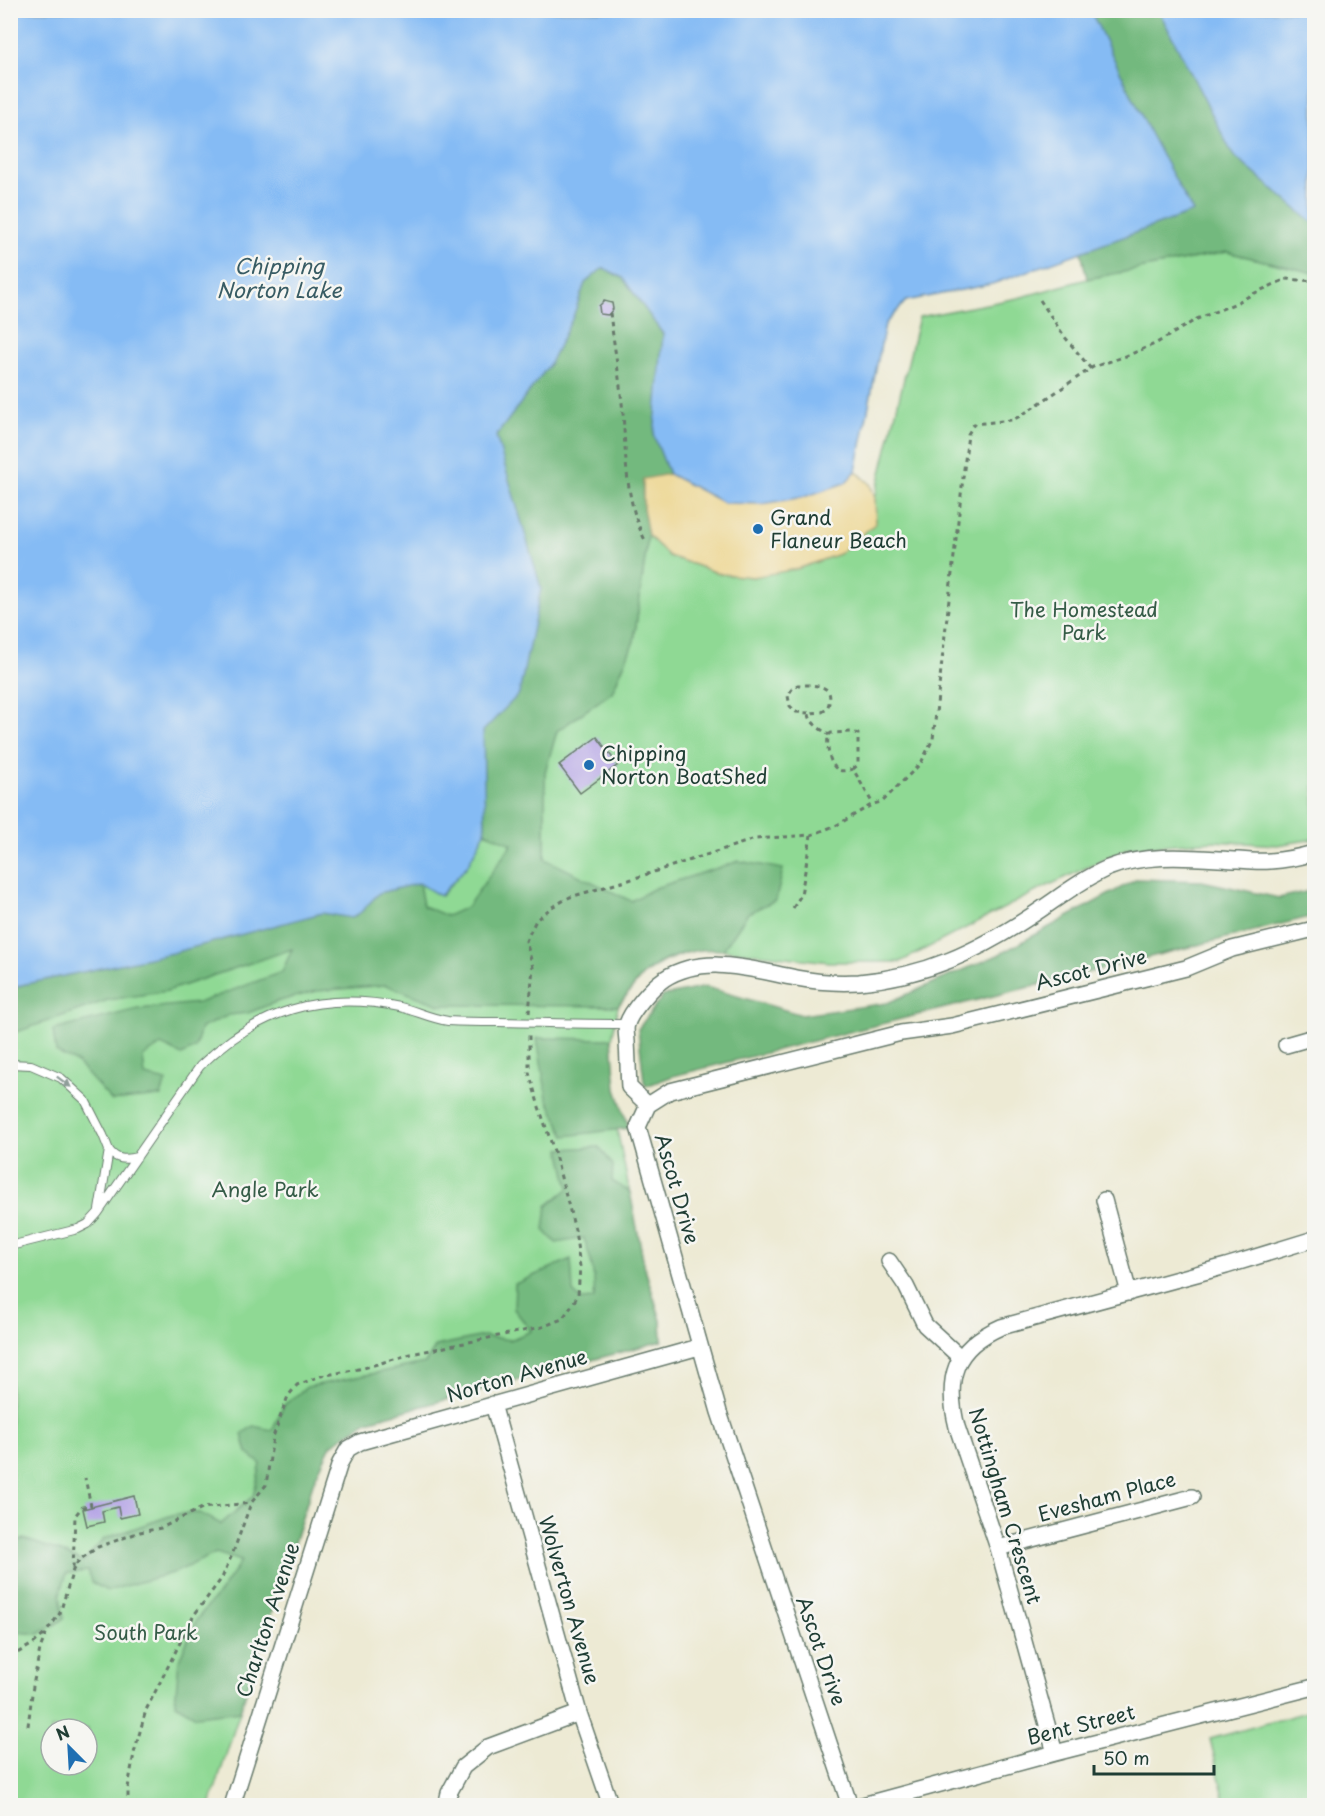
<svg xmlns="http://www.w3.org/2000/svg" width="1325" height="1816" viewBox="0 0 1325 1816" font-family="'Playpen Sans',sans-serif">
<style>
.green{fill:#8fd994;stroke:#578b64;stroke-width:1.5;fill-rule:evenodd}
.forest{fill:#73b97e;stroke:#497b59;stroke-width:1.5}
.sand{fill:#eeda9e;stroke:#868c69;stroke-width:1.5}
.water{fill:#85bbf4;stroke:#527c94;stroke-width:1.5}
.building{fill:#ad9be4}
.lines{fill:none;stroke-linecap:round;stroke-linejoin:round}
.lane-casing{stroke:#677a6c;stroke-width:10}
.street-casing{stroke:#677a6c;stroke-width:18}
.path{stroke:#677a6c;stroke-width:3;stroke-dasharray:4.5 4.5;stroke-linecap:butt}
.lane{stroke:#fff;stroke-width:8}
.street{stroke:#fff;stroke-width:15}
.oneway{fill:#8f9e9a}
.poi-dot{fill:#1f6fb2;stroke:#f6f6f2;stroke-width:2}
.labels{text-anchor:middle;stroke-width:5;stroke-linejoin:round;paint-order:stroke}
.poi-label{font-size:20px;fill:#1f3d34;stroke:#f6f6f2;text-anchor:start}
.park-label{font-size:20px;fill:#355c47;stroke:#f6f6f2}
.street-label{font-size:20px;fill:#1f3d34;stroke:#f6f6f2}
.water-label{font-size:21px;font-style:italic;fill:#385c64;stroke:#f6f6f2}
</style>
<rect width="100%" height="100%" fill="#f6f6f2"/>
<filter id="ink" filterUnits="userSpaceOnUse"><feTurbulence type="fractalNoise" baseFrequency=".0167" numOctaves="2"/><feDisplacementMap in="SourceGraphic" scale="12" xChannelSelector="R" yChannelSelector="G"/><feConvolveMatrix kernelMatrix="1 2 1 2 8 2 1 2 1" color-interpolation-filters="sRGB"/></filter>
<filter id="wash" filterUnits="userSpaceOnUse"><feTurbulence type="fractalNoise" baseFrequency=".008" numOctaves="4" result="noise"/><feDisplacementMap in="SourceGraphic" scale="24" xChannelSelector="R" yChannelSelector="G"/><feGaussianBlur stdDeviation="1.35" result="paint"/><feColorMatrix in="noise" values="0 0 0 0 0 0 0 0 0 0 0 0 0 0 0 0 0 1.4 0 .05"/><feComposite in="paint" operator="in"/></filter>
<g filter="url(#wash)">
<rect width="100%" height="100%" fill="#edead4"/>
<!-- green -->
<path class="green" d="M 1227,252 L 1314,273 L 1314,839 L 1277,845 L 1213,841 L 1128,848 L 1039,890 L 900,962 L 829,962 L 707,948 L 686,953 L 663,962 L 643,975 L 618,1006 L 612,1039 L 617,1129 L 645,1269 L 661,1321 L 662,1341 L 367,1421 L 331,1445 L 314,1480 L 210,1805 L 11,1805 L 10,990 L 419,883 L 441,896 L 467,866 L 485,832 L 545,859 L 545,772 L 557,731 L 612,692 L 634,641 L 648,535 L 669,556 L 721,574 L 753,577 L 875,523 L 875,498 L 919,317 L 1018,298 L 1087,279 ZM 51,1729 L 87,1729 L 87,1765 L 51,1765 Z
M 1314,1710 L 1314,1805 L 1226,1805 L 1210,1739 Z"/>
<!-- forest -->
<path class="forest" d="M 1095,11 L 1159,11 L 1233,155 L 1308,219 L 1314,223 L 1314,273 L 1227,252 L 1087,279 L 1081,252 L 1193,212 L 1151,135 L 1094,18 Z
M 603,268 L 623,278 L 663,334 L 654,436 L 669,474 L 643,480 L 643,508 L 648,535 L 634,641 L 612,692 L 557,731 L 545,772 L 545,859 L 631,901 L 655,888 L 739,861 L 783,869 L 776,900 L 748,913 L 723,950 C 696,947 662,956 642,976 C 634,985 626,996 618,1006 L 440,1005 L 386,985 L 317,991 L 276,1002 L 248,1013 L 229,1015 L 201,1028 L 195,1048 L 182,1055 L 161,1045 L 143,1057 L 145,1076 L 166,1081 L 161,1096 L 112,1101 L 77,1063 L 56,1052 L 53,1030 L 138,1009 L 198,1003 L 282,972 L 292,949 L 167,991 L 108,1000 L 11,1034 L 10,990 L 21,985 L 172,953 L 322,913 L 352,918 L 361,912 L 379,893 L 419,883 L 423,906 L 447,916 L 467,907 L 512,844 L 485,832 L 483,731 L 519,694 L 541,588 L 496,436 L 549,365 L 573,317 L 585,283 Z
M 1137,879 L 1202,881 L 1279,898 L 1314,890 L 1314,916 L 673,1076 L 646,1086 L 644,1081 L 638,1029 L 663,996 L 706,987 L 802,1015 L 887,1003 L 998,955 Z
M 537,1038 L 612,1039 L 616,1089 L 629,1128 L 565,1136 L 547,1098 Z
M 599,1147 L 613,1165 L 612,1181 L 630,1192 L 645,1269 L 661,1321 L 662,1341 L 367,1421 L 331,1445 L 314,1480 L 240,1711 L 196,1716 L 175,1704 L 179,1660 L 197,1619 L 222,1589 L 241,1561 L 216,1553 L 176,1572 L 107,1591 L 91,1582 L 88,1571 L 67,1573 L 60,1594 L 64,1619 L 39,1634 L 16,1632 L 11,1621 L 11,1543 L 24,1539 L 59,1551 L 83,1562 L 104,1539 L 175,1514 L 200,1513 L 221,1524 L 253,1496 L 261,1464 L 247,1453 L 242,1434 L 253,1426 L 272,1430 L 284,1405 L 307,1387 L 425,1363 L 436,1346 L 483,1336 L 510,1340 L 531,1331 L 514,1309 L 515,1284 L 571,1259 L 573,1292 L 581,1300 L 594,1299 C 596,1277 591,1259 584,1238 L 556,1243 L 544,1230 L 547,1206 L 569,1188 L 560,1149 Z"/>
<!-- sand -->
<path class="sand" d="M 856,471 L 870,484 L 875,498 L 876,523 L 839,554 L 797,569 L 753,577 L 721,574 L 669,556 L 648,535 L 643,508 L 643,479 L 669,474 L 724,503 L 845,483 Z"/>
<!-- water -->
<path class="water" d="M 10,11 L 1095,11 L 1094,18 L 1151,135 L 1193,212 L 992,284 L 906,301 L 885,324 L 856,471 L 845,483 L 804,497 L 762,504 L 724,503 L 669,474 L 654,436 L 663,334 L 623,278 L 603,268 L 585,283 L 573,317 L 549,365 L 496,436 L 541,588 L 519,694 L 483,731 L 485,832 L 467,866 L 440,896 L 419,883 L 379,893 L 361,912 L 352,918 L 322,913 L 172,953 L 21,985 L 11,990 Z
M 1159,11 L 1313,11 L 1314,15 L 1314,223 L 1308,219 L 1233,155 Z"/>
<g id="blocks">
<!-- building -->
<path class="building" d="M 604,301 L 612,303 L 613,309 L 608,315 L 600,314 L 599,306 Z
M 597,737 L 618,765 L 580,793 L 559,765 Z
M 134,1496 L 138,1514 L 120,1518 L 118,1507 L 102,1511 L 104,1522 L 87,1526 L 83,1509 Z"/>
</g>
</g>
<g filter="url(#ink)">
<use href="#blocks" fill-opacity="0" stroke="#677a6c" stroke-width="1.5"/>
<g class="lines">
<!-- lane casing -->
<g class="lane-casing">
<path id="lane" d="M 10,1064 L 31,1065 L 61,1078 L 85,1100 L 103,1135 L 109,1150 L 99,1210
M 109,1150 C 116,1160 125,1160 137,1157
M 10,1246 L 78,1229 L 88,1224 L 98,1213 L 200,1066 C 258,1010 320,991 400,1007 C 416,1011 432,1019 448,1021 C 465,1022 482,1022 499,1022 C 541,1023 584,1024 626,1024"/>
</g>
<!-- street casing -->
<g class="street-casing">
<path id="street" d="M 1286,1045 L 1314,1037
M 648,1105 L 629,1087 C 628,1072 628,1057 627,1042 C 627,1037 625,1029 627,1024 C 631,1011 652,987 664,979 C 705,953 753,970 796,978 C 817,982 839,983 859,982 C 926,976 976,952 1031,916 C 1056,900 1080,880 1108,868 C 1149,852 1195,858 1238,860 C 1249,861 1260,862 1270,861 C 1285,860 1300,857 1314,853
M 1104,1200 L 1129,1293
M 889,1261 L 906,1286 L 925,1325 L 961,1358
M 493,1404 L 579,1713 L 611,1806
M 998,1548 L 1192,1497
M 1055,1753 L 998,1548 L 957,1427 C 945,1379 953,1348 1001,1327 L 1226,1266 L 1314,1239
M 232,1806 L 340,1463 L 348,1449 L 360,1442 L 699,1347
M 446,1806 L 449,1793 L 463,1767 L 488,1747 L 579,1713
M 850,1806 L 719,1412 L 638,1127 L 648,1105 L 670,1091 L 901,1033 L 952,1026 L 1186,968 L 1232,949 L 1314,929
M 859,1806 L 1055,1753 L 1314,1687"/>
</g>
<!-- path -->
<path class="path" d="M 1040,300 L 1064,336 L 1091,369
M 610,313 C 614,346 620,380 623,413 C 626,456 625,501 645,540
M 809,713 L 796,712 L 790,706 L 788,696 C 790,692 792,687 798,685 C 798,685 807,685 808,685 C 825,686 835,689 827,709 L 822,712 L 809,713 C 809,723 821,729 829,735
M 853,769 L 858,765 L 858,734 L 852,732 L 831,733 L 828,736 C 827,746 828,763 838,770 C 842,772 849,770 853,769 L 873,804
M 793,908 L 801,895 L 811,835
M 529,1013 L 533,967 L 526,941 L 536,920 L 552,907 L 570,897 L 629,880 L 755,839 L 811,835 L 837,825 L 873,804 L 882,802 L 921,763 L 933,739 L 968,434 L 974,424 L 1012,420 L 1022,415 L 1093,367 L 1126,356 L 1155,344 L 1197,319 L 1234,304 L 1257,292 L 1286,279 L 1314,281
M 73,1568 L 75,1516 L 82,1507 L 91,1506 L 85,1478
M 10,1657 L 33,1644 L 46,1633
M 28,1726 L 33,1686 L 40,1649 L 47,1631 L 60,1613 L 73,1570 L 79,1560 L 98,1547 L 140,1532 L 161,1528 L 202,1508 L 251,1503
M 128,1806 L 128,1788 L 134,1753 L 146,1710 L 194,1615 L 222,1578 L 234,1550 L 251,1503 L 266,1485 L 273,1437 L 288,1396 L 297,1385 L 321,1376 L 364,1368 L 411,1354 L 542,1327 L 562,1319 L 571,1307 L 578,1295 L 580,1267 L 575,1230 L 554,1151 L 539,1107 L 529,1072 L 529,1034"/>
<!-- lane -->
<use href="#lane" class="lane"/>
<!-- street -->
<use href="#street" class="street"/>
</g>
<!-- one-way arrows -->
<defs><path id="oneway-solid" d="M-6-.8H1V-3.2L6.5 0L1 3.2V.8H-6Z" transform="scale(1.5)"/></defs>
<use class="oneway" href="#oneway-solid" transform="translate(64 1082) rotate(37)"/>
</g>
<!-- markers -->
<g class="poi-dot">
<circle cx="758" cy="529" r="6"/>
<circle cx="589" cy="765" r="6"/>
</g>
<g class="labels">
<!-- poi labels -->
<g class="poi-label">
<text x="770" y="525">Grand<tspan x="770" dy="23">Flaneur Beach</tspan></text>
<text x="601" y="761">Chipping<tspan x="601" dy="23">Norton BoatShed</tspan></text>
</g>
<!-- park labels -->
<g class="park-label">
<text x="1084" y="617">The Homestead<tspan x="1084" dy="23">Park</tspan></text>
<text x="265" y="1197">Angle Park</text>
<text x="146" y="1640">South Park</text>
</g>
<!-- street labels -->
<g class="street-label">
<text transform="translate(1091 970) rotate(-14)" y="7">Ascot Drive</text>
<text transform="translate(677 1189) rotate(74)" y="7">Ascot Drive</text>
<text transform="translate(517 1376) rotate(-16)" y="7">Norton Avenue</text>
<text transform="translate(1107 1497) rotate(-15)" y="7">Evesham Place</text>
<text transform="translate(1005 1506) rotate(73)" y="7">Nottingham Crescent</text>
<text transform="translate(569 1600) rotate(74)" y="7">Wolverton Avenue</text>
<text transform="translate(268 1620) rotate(-72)" y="7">Charlton Avenue</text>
<text transform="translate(821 1651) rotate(71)" y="7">Ascot Drive</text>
<text transform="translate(1081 1725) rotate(-14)" y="7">Bent Street</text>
</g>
<!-- water labels -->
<g class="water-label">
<text x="279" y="274">Chipping<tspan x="279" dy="24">Norton Lake</tspan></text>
</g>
</g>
<!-- margin -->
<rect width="1325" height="1816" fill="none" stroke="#f6f6f2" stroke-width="36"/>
<!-- north arrow -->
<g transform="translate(69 1747) rotate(336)"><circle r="28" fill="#f6f6f2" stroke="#a0aca6" stroke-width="1.5"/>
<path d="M0-4.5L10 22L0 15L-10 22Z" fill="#1f6fb2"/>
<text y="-9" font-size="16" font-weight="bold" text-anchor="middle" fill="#1f3d34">N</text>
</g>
<!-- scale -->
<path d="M1094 1765v9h120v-9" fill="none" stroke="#1f3d34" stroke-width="3"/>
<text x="1103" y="1765" font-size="18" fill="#1f3d34" stroke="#f6f6f2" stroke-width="4.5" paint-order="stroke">50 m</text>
</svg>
